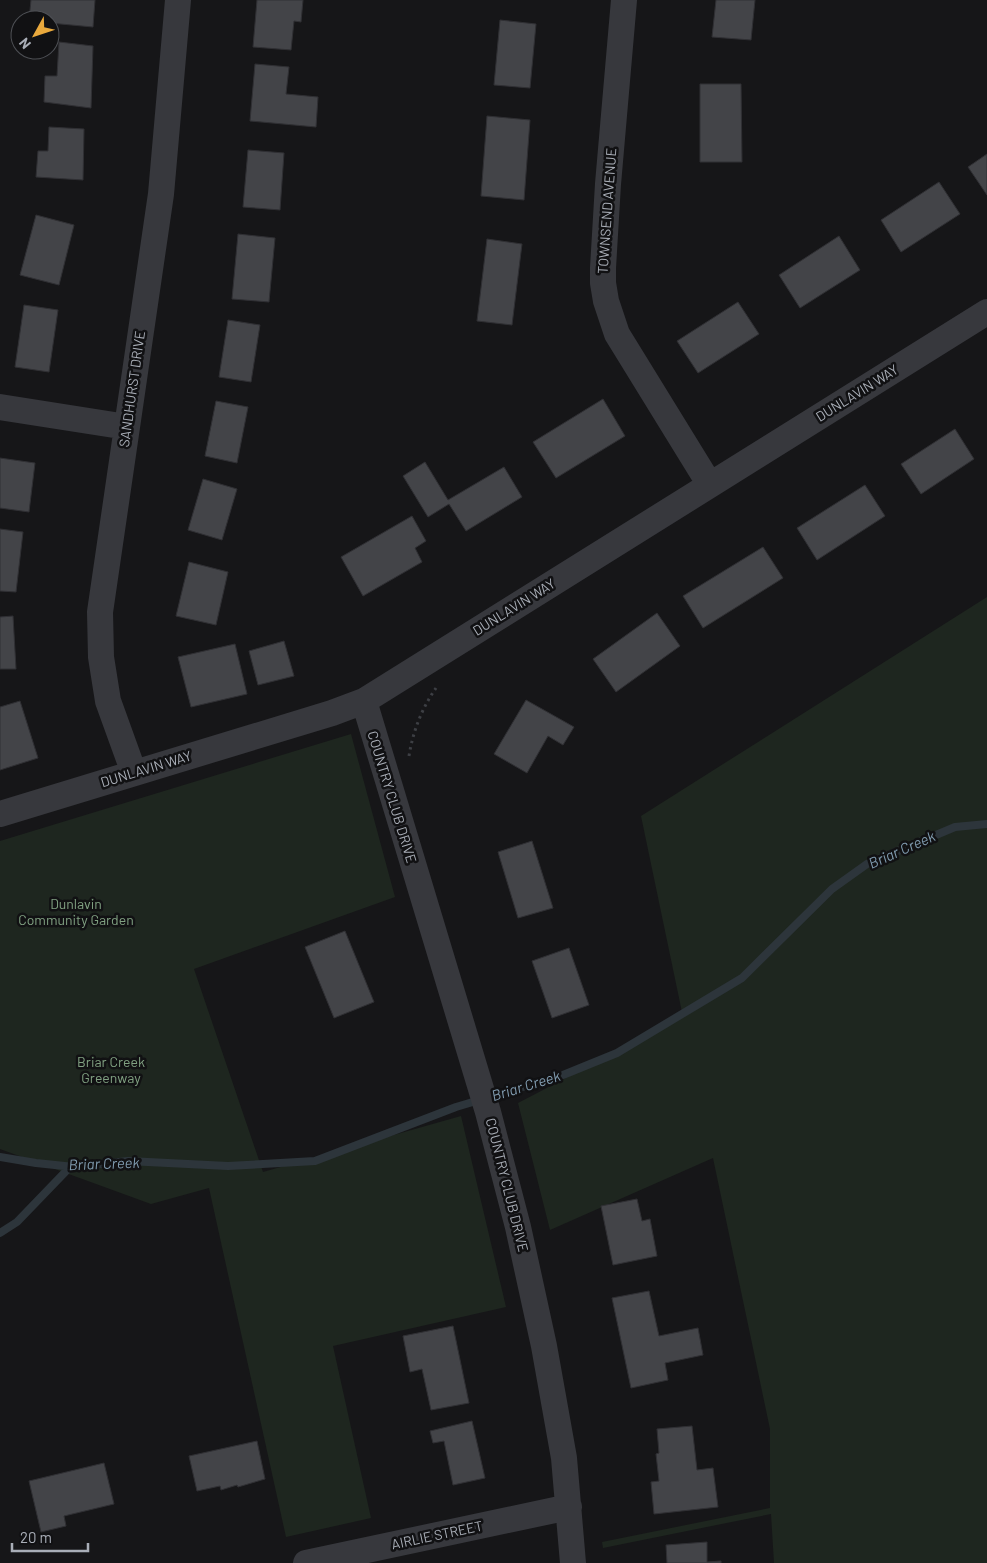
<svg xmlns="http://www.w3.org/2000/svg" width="987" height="1563" viewBox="0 0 987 1563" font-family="Barlow,sans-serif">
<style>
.green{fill:#1e261f}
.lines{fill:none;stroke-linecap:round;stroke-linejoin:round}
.stream{stroke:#2d353b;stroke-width:8}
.building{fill:#434448;stroke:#303034}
.path{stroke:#3d3f44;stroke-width:3;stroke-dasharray:2.5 4;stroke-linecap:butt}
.minor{stroke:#37383d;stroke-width:26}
.labels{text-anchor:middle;stroke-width:5;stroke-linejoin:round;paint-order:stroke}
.street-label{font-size:14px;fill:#a9aeb7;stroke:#111113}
.park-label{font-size:14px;fill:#81a182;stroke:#111113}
.water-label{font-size:15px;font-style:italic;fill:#819cb0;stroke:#111113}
</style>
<rect width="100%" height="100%" fill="#161618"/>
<!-- green -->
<path class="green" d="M 987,597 L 987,1563 L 774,1563 L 771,1514 L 603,1548 L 602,1542 L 770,1508 L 770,1429 L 713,1158 L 550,1230 L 518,1103 L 683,1017 L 641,816 Z
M 351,734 L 395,897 L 194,969 L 263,1172 L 461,1116 L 506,1307 L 333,1346 L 371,1518 L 286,1537 L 209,1188 L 151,1204 L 0,1149 L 0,841 Z"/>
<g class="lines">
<!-- stream -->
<path class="stream" d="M 0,1157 L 36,1163 L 74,1167 L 128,1161 L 228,1166 L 315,1161 L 456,1107 L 563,1075 L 617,1053 L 742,978 L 832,889 L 867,864 L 955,827 L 987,824
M 0,1233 L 17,1222 L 70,1167"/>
</g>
<!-- building -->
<path class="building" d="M 31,0 L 95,0 L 93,27 L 50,23 L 50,20 L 29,20 Z
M 257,0 L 303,0 L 301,22 L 294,21 L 291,50 L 253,47 Z
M 716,0 L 755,0 L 751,40 L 712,37 Z
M 500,20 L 536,24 L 530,88 L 494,85 Z
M 59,42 L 93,46 L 91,108 L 44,102 L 45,76 L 57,76 Z
M 255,64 L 289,67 L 286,94 L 318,97 L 316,127 L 250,121 Z
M 700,84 L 741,84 L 742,162 L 700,162 Z
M 487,116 L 530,120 L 524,200 L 481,196 Z
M 49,127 L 84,129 L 83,180 L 36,177 L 38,151 L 48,151 Z
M 248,150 L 284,153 L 280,210 L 243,207 Z
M 987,154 L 987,195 L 968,167 Z
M 939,182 L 960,214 L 901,252 L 881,220 Z
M 36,215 L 74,225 L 59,285 L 20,275 Z
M 238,234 L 275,238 L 269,302 L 232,299 Z
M 839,236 L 860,270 L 800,308 L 779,275 Z
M 487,239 L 522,244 L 512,325 L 477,321 Z
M 738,302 L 759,334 L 698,373 L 677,341 Z
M 24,305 L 58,310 L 49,372 L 15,367 Z
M 228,320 L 260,325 L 251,382 L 219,377 Z
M 603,399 L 625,436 L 556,478 L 533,442 Z
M 216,401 L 248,407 L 237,463 L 205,456 Z
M 955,429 L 974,459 L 921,494 L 901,464 Z
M 0,458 L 35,463 L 29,512 L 0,508 Z
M 425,462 L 448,500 L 504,467 L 522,497 L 466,531 L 449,504 L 428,517 L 403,476 Z
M 203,479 L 237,489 L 222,540 L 188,530 Z
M 865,485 L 885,516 L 817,560 L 797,528 Z
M 412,516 L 426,541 L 415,548 L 422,562 L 363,596 L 341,557 Z
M 0,529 L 23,532 L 16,592 L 0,591 Z
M 763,547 L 783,578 L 703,628 L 683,596 Z
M 189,562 L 228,572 L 216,625 L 176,616 Z
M 657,613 L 680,646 L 616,692 L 593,659 Z
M 13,616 L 16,669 L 0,669 L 0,617 Z
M 284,641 L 294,676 L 258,685 L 249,651 Z
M 235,644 L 247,694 L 191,707 L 178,657 Z
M 526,700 L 574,727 L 563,745 L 548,736 L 527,773 L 494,754 Z
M 20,701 L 38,758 L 0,770 L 0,707 Z
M 532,841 L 553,908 L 518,918 L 498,852 Z
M 345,931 L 374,1002 L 334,1018 L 305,947 Z
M 569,948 L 589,1005 L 552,1018 L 532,961 Z
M 637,1199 L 642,1221 L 650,1219 L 657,1256 L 613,1265 L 601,1206 Z
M 649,1291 L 659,1336 L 698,1328 L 703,1355 L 665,1363 L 668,1380 L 631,1388 L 612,1298 Z
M 453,1326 L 469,1403 L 431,1410 L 422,1369 L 410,1372 L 403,1336 Z
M 472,1421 L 485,1478 L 453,1485 L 444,1441 L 433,1443 L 430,1431 Z
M 692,1426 L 697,1470 L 713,1468 L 718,1507 L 654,1514 L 651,1482 L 659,1481 L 656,1454 L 659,1453 L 657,1429 Z
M 257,1441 L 265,1479 L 238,1487 L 237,1485 L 221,1490 L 220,1486 L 197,1491 L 189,1456 Z
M 104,1463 L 114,1504 L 64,1516 L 66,1526 L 41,1532 L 29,1481 Z
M 707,1542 L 707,1562 L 721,1561 L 721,1563 L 667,1563 L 666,1545 Z"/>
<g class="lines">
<!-- path -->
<path class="path" d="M 409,756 C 413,731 422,708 436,688"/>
<!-- minor -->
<path class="minor" d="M 624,0 L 608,184 L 603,268 L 603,283 L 606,301 L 617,334 L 710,485
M 0,407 L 127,427
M 364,701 L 488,1112 L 518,1227 L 544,1346 L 564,1458 L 573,1563
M 134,773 L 108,701 L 101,657 L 100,612 L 161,194 L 178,0
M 0,814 L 332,713 L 364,701 L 987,312
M 306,1563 L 569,1507"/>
</g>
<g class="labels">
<!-- street labels -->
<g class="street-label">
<text transform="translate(607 211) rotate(-86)" y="5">TOWNSEND AVENUE</text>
<text transform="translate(132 389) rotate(-82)" y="5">SANDHURST DRIVE</text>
<text transform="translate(857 393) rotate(-32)" y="5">DUNLAVIN WAY</text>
<text transform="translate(514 607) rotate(-32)" y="5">DUNLAVIN WAY</text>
<text transform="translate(146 769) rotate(-17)" y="5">DUNLAVIN WAY</text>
<text transform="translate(392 797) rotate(73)" y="5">COUNTRY CLUB DRIVE</text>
<text transform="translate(507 1185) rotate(76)" y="5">COUNTRY CLUB DRIVE</text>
<text transform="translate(437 1535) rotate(-12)" y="5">AIRLIE STREET</text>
</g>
<!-- park labels -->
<g class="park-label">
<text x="76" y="909">Dunlavin<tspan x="76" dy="16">Community Garden</tspan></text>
<text x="111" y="1067">Briar Creek<tspan x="111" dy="16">Greenway</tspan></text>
</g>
<!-- water labels -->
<g class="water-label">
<text transform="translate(902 850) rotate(-24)" y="5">Briar Creek</text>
<text transform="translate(526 1086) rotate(-17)" y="5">Briar Creek</text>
<text transform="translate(104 1164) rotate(-2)" y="5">Briar Creek</text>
</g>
</g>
<!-- north arrow -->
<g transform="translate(35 35) rotate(230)"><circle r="24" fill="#111113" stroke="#4e5055"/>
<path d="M0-4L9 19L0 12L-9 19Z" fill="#e9a93d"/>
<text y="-8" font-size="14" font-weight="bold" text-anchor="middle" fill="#a9aeb7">N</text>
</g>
<!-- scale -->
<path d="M12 1543v8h76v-8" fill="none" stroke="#a9aeb7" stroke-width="2.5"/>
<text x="20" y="1543" font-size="15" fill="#a9aeb7" stroke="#111113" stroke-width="4" paint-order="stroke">20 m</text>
</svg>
